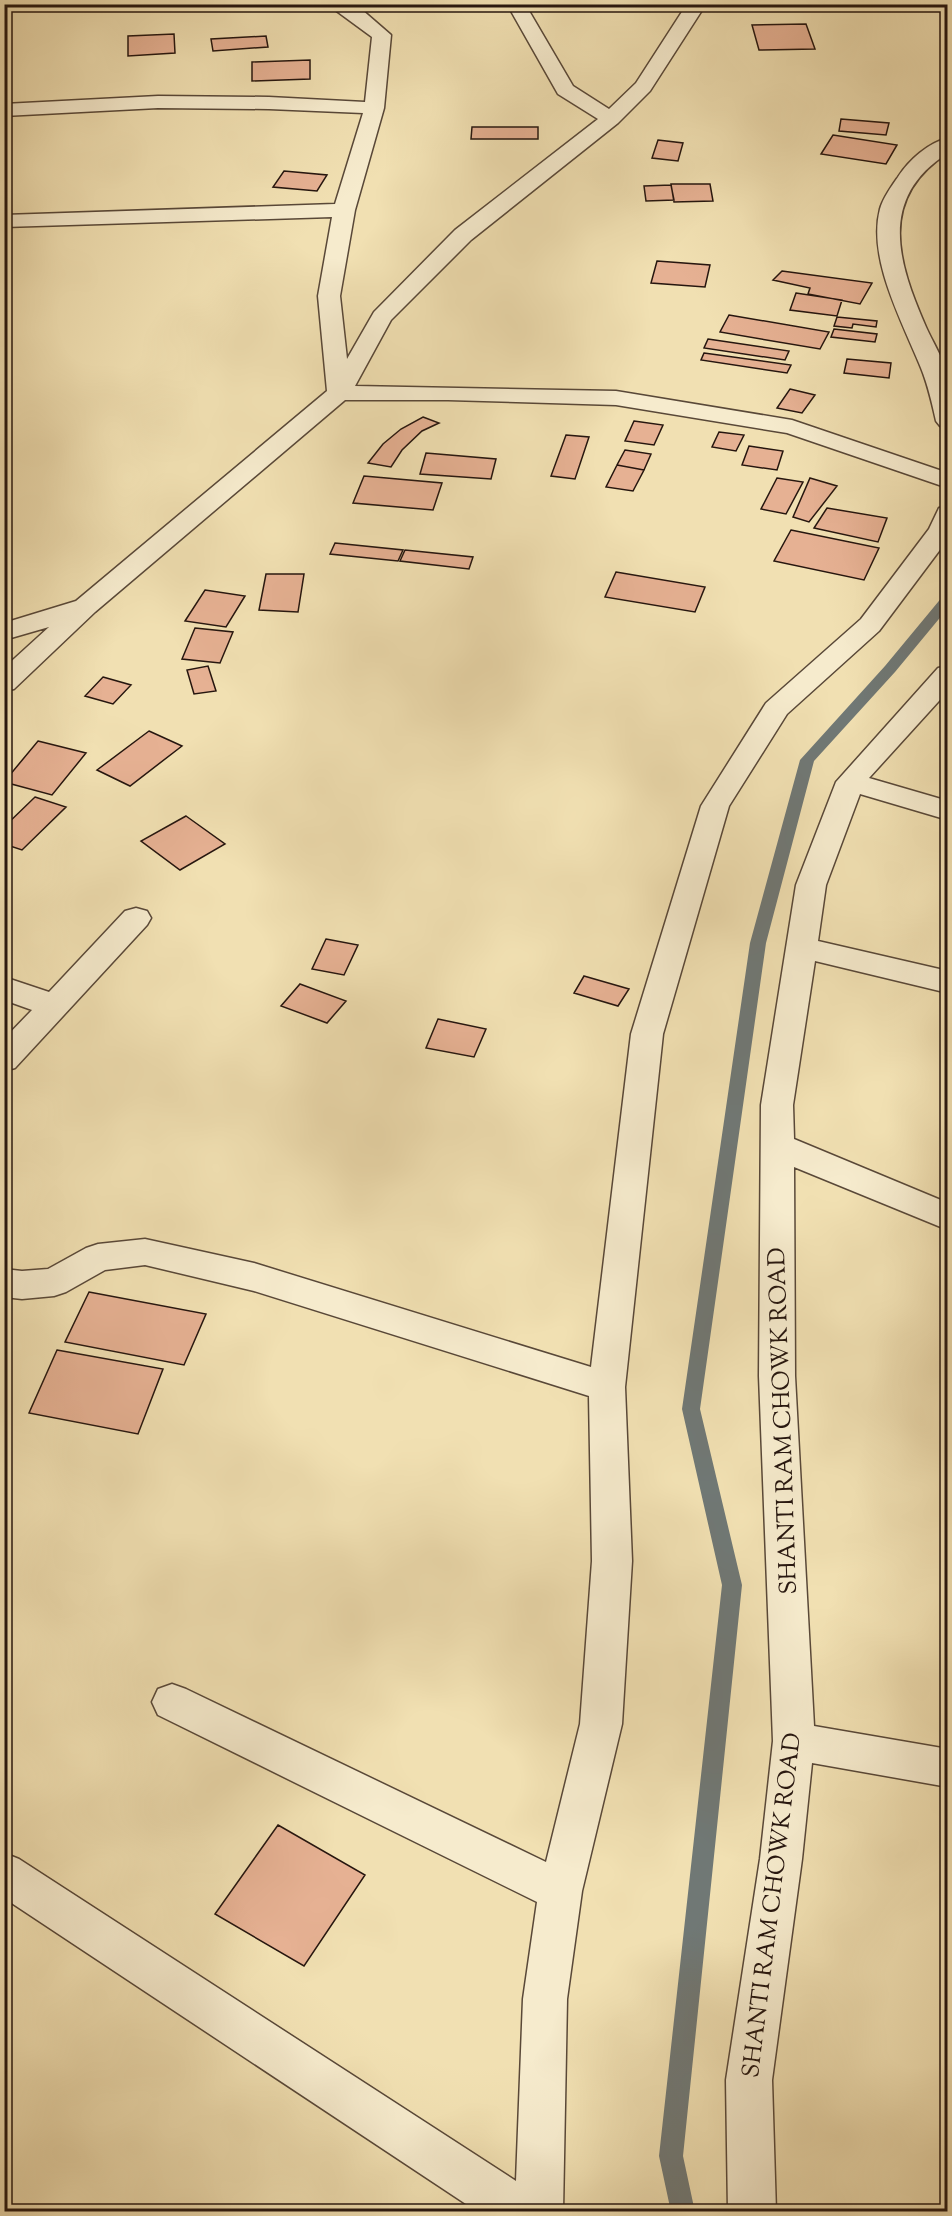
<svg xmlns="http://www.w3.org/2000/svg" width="952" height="2216" viewBox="0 0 952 2216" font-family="'Sorts Mill Goudy',serif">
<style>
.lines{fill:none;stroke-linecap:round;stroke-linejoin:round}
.stream{fill:#707875;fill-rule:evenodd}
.building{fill:#e6b193;stroke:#26160f;stroke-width:1.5}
.minor-casing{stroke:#594838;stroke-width:3}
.minor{fill:#f6ebcd;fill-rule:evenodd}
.labels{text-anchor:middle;stroke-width:4.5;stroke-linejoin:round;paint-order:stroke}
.street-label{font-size:24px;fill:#26160f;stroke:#f6ebcd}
</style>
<rect width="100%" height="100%" fill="#f1e0b2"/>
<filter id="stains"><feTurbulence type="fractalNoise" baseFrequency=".00333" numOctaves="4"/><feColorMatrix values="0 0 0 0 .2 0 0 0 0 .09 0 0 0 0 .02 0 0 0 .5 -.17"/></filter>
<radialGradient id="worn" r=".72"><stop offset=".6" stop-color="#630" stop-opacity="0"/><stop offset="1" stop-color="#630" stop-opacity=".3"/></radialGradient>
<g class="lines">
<!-- stream -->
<path class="stream" d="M 948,595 L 948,608 L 895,672 L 814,761 L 766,943 L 700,1409 L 742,1585 L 683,2156 L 695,2212 L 671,2212 L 659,2156 L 722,1585 L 682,1409 L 750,943 L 800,760 L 885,666 L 943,596 Z"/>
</g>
<!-- building -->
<path class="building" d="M 806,24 L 815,49 L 759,50 L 752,25 Z
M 174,34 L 175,53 L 128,56 L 128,36 Z
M 266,36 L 268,47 L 213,51 L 211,39 Z
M 310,60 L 310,79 L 252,81 L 252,62 Z
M 841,119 L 889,123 L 886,135 L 839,131 Z
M 472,127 L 538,127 L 538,139 L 471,139 Z
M 833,135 L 897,145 L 886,164 L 821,154 Z
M 658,140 L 683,143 L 678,161 L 652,158 Z
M 284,171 L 327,175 L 317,191 L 273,187 Z
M 671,184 L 710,184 L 713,201 L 674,202 Z
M 671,185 L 674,200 L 646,201 L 644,186 Z
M 657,261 L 710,265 L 705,287 L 651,283 Z
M 782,271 L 872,283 L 860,304 L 808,294 L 810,288 L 773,280 Z
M 796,293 L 842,300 L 837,316 L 790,310 Z
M 729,315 L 829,332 L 820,349 L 720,332 Z
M 837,317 L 877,321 L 876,327 L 853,324 L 852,328 L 834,326 Z
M 834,329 L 877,334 L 875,342 L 831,337 Z
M 708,339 L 789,351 L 785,360 L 704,348 Z
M 704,353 L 791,365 L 787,373 L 701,360 Z
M 847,359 L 891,363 L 889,378 L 844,373 Z
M 790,389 L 815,395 L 802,413 L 777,408 Z
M 423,417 L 439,423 L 422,431 L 402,450 L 391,467 L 368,463 L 383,444 L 401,429 Z
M 634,421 L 663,425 L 654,445 L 625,441 Z
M 719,432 L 744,435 L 736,451 L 712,447 Z
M 566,435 L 589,437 L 575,479 L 551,476 Z
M 749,446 L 783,451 L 777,470 L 742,465 Z
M 625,450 L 651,454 L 644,470 L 617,465 Z
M 426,453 L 496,459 L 491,479 L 420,474 Z
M 617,465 L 644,470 L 633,491 L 606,487 Z
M 364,476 L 442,483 L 433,510 L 353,503 Z
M 777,478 L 803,482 L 786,514 L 761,509 Z
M 810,478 L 837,486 L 809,522 L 793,517 Z
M 827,508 L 887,518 L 878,542 L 814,528 Z
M 791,530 L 879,548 L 864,580 L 774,561 Z
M 335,543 L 403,550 L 398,561 L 330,554 Z
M 405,550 L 473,557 L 469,569 L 400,561 Z
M 616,572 L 705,587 L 695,612 L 605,597 Z
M 266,574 L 304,574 L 298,612 L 259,610 Z
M 205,590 L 245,596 L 226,627 L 185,621 Z
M 195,628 L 233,632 L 220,663 L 182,659 Z
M 208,666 L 216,691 L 194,694 L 187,670 Z
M 103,677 L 131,685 L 113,704 L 85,696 Z
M 149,731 L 182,746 L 130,786 L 97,770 Z
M 38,741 L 86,753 L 52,795 L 4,782 Z
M 35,797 L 66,807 L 22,850 L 4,844 L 4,827 Z
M 186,816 L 225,844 L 180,870 L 141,841 Z
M 326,939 L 358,945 L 344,975 L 312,969 Z
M 584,976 L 629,989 L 618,1006 L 574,993 Z
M 300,984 L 346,1001 L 327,1023 L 281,1006 Z
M 438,1019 L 486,1029 L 474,1057 L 426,1048 Z
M 89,1292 L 206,1314 L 184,1365 L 65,1342 Z
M 57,1350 L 163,1369 L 138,1434 L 29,1413 Z
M 278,1825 L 365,1875 L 304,1966 L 215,1914 Z"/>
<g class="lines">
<!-- minor casing -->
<g class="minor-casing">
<path id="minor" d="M 327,4 L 351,4 L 361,9 L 391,35 L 384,108 L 355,210 L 340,296 L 347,359 L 374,312 L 455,230 L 598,119 L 558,94 L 507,4 L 525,4 L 573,86 L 609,109 L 636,83 L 687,4 L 706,4 L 650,91 L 618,123 L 471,240 L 391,320 L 355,386 L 616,391 L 792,420 L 948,473 L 948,488 L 787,433 L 616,405 L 448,400 L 345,400 L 95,612 L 14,689 L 4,691 L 4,668 L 49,627 L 4,640 L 4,623 L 76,601 L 327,391 L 318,296 L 332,217 L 4,227 L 4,215 L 335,204 L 363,113 L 269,109 L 158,108 L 4,116 L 4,104 L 158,96 L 269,97 L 365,102 L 372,37 Z
M 948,138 L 948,153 C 877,198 898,263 926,327 C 933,343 945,361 948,378 C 950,394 948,412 948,428 L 940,426 L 936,421 C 932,403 928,385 921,368 C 903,323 867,259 880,209 C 883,198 891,187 898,177 C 909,160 928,143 948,138 Z
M 948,506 L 948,539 L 879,631 L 787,714 L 729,806 L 663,1034 L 625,1387 L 632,1561 L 622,1724 L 582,1891 L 567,1999 L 563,2212 L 478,2212 L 4,1898 L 4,1853 L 19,1859 L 516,2181 L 523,1999 L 537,1902 L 158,1715 L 152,1702 L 158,1689 L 172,1684 L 186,1689 L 546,1862 L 580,1724 L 592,1561 L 589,1396 L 254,1291 L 145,1265 L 105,1270 L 66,1292 L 54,1296 L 22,1299 L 4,1297 L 4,1269 L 22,1271 L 48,1269 L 86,1248 L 98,1244 L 145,1239 L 254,1263 L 591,1367 L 631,1034 L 701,806 L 766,703 L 861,619 L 929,529 L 939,508 Z
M 948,666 L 948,691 L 869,778 L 948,801 L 948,820 L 860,794 L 826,885 L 818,941 L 948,971 L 948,993 L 815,961 L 793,1105 L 794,1139 L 948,1203 L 948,1230 L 794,1167 L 795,1376 L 814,1726 L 948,1749 L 948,1787 L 812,1763 L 802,1859 L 772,2080 L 776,2212 L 728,2212 L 726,2080 L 760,1859 L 773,1741 L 759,1376 L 761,1105 L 796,885 L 836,782 L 938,668 Z
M 136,908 L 147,911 L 151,918 L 147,925 L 15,1068 L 4,1071 L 4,1039 L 32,1010 L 4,1000 L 4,977 L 49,992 L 125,911 Z"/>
</g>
<!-- minor -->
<use href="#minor" class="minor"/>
</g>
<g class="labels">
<!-- street labels -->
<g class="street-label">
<text transform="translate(782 1421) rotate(-92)" y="8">SHANTI RAM CHOWK ROAD</text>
<text transform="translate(771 1905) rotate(-83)" y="8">SHANTI RAM CHOWK ROAD</text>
</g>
</g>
<!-- margin -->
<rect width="952" height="2216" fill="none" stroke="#f1e0b2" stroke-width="24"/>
<rect x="6" y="6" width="940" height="2204" fill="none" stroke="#26160f" stroke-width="3"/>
<rect x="12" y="12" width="928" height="2192" fill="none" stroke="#26160f" stroke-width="1.5"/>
<rect width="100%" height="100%" filter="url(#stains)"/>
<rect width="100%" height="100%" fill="url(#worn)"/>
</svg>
